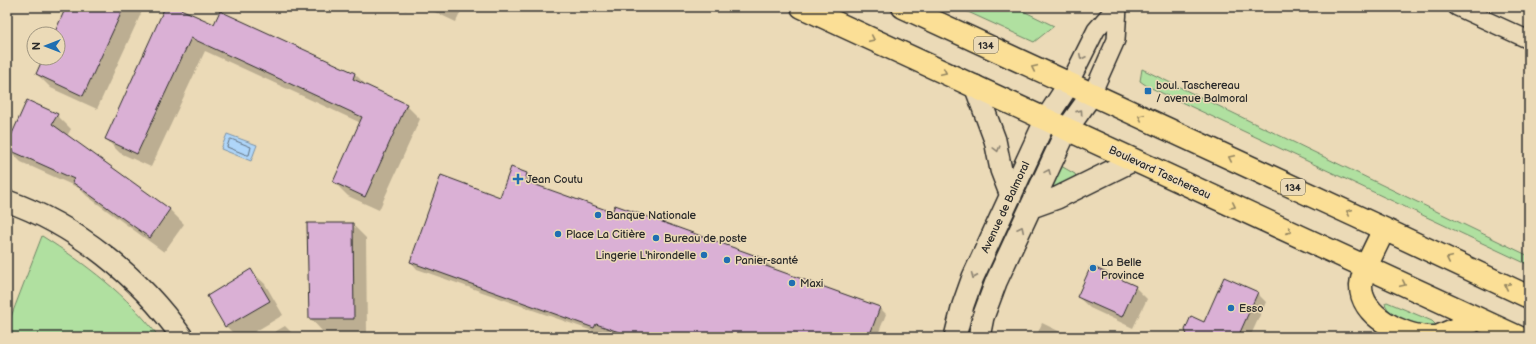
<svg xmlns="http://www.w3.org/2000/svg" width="1536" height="344" viewBox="0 0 1536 344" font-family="'Balsamiq Sans',sans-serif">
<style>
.green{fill:#b0e0a0;stroke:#6e8666}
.water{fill:#afd6f9;stroke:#7a92a7}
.shadow{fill:#0003}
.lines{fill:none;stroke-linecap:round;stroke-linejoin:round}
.shore{stroke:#606f7d;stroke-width:1}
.building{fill:#dab0d5;stroke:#2b2b2b}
.minor-casing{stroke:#2b2b2b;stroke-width:20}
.tertiary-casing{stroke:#2b2b2b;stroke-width:24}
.primary-casing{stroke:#2b2b2b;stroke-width:25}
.minor{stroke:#ebdab7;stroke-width:17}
.tertiary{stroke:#ebdab7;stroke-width:21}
.primary{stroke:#fbdf96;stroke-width:22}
.oneway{stroke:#938560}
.oneway2{stroke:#8b8271}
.poi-dot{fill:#1f6fb2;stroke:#ebdab7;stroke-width:1.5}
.labels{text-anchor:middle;stroke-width:3;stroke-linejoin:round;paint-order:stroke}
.shield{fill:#ebdab7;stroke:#656055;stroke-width:1}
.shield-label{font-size:10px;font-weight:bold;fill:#2b2b2b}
.poi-label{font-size:11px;fill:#2b2b2b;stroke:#ebdab7;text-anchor:start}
.street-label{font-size:11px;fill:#2b2b2b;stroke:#ebdab7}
</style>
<rect width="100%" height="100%" fill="#ebdab7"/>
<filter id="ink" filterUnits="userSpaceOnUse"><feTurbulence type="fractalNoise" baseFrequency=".025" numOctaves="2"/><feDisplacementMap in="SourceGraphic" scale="8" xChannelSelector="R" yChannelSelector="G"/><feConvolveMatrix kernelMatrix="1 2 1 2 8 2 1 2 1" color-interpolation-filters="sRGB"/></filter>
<g filter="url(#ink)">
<!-- green -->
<path class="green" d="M 957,7 L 1015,7 L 1054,26 L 1034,42 Z
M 1142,69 L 1529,256 L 1529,265 L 1147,86 L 1140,81 Z
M 1061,166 L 1075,174 L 1076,177 L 1054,189 L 1051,187 Z
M 42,236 C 86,264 127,295 159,337 L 7,337 L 7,327 Z
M 1385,303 L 1387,302 L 1432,321 L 1436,325 L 1434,327 L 1431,327 C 1417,324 1388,318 1385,303 Z"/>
<!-- water -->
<path class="water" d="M 227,134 L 257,145 L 251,161 L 221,149 Z"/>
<!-- shadow -->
<path class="shadow" d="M 68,7 L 144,7 L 97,109 L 51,88 L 37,74 L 44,58 L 58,58 L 58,34 L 55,34 Z
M 166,7 L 174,7 L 214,25 L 220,12 L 355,74 L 367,86 L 406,105 L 420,119 L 379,210 L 348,196 L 334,182 L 361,123 L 205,51 L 151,167 L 120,153 L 106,139 Z
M 399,7 L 408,7 L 406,10 Z
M 424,7 L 463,7 L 456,22 Z
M 57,115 L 71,129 L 67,136 L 170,210 L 184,224 L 164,252 L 87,196 L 79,188 L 21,162 L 7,148 Z
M 512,168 L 527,174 L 534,181 L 532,185 L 613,213 L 615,206 L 765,260 L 771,267 L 771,269 L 879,307 L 886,314 L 877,337 L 623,337 L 602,330 L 601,334 L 417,269 L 411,262 L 501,198 Z
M 352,224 L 366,238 L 367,332 L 323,332 L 310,318 Z
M 251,271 L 265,284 L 283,315 L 246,337 L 237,337 L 226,326 L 208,296 Z
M 1135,287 L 1147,299 L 1133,328 L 1090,308 L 1078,297 Z
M 1257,293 L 1266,302 L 1250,337 L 1189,337 L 1205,324 Z
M 1042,323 L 1071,337 L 1036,337 Z
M 285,326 L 296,337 L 266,337 Z"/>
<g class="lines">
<!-- shore -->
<path class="shore" d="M 231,139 L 251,147 L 249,155 L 247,155 L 227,147 L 229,141 Z"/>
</g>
<!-- building -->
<path class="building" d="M 66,7 L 124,7 L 83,96 L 36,74 L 43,58 L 58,58 L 58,34 L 54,34 Z
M 165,7 L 176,7 L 214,24 L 220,11 L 355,73 L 353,79 L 407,104 L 365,197 L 333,182 L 362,117 L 191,38 L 137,154 L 105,139 Z
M 27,100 L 58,114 L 52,124 L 170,209 L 150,238 L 72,182 L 74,179 L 7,149 L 7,145 Z
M 511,167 L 527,173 L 525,181 L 612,212 L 615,205 L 765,259 L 763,265 L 880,307 L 869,337 L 633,337 L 596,324 L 594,328 L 410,262 L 441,175 L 500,197 Z
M 307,223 L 353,223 L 354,319 L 309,319 Z
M 1091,266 L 1136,286 L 1122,317 L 1077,297 Z
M 251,269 L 270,301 L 225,327 L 207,296 Z
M 1224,277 L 1258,292 L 1238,337 L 1188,337 L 1185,330 L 1191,316 L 1204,322 Z"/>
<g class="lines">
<!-- minor casing -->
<g class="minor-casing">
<path id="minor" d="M 1457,7 L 1529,40
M 1069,84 L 1096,30 L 1116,7
M 1092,94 L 1116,40 L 1118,7"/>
</g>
<!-- tertiary casing -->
<g class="tertiary-casing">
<path id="tertiary" d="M 975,86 L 995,140 L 1001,170 L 1011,196
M 7,201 C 76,225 140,277 182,337
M 1032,207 L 1057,198 L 1134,160
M 955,337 L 963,305 L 973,277 L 1046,119 L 1069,84
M 979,337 L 983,317 L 996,282 L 1067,129 L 1092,94"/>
</g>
<!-- primary casing -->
<g class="primary-casing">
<path id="primary" d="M 802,7 L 1518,337
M 903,7 L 1384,229 L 1529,297
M 1384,229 C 1378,243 1362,271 1361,285 C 1360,316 1403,336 1428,337
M 1432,337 L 1437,337 L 1479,319"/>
</g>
<!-- minor -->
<use href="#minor" class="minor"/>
<!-- tertiary -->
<use href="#tertiary" class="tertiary"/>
<!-- primary -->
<use href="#primary" class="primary"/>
</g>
<!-- one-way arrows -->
<defs><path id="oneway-chevron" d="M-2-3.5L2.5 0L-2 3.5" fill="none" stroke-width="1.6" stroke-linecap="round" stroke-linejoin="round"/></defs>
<g class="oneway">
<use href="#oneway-chevron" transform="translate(872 39) rotate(25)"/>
<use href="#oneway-chevron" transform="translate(1034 68) rotate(-155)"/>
<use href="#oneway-chevron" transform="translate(944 72) rotate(25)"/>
<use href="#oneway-chevron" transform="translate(1141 117) rotate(-155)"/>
<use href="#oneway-chevron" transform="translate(1231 158) rotate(-155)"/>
<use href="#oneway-chevron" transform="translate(1233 206) rotate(25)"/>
<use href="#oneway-chevron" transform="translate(1349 212) rotate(-155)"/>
<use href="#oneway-chevron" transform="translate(1289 231) rotate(24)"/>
<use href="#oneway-chevron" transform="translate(1449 259) rotate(-155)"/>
<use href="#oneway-chevron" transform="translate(1403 284) rotate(25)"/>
<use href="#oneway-chevron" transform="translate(1507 286) rotate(-155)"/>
</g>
<g class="oneway2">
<use href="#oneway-chevron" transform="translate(1082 57) rotate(116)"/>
<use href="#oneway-chevron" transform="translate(1080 112) rotate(-55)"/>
<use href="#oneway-chevron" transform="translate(997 149) rotate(75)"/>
<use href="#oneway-chevron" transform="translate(1048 172) rotate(-66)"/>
<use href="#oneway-chevron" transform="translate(1021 229) rotate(-64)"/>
<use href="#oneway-chevron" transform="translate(974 276) rotate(113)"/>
</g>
</g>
<!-- markers -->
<g class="poi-dot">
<rect x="1144" y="87" width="8" height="8" rx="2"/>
<path d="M516 173h4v4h4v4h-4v4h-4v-4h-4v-4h4z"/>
<circle cx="598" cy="215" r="4"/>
<circle cx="558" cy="234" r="4"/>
<circle cx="656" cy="238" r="4"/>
<circle cx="704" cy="255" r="4"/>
<circle cx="727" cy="260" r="4"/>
<circle cx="1093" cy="268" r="4"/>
<circle cx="792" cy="283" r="4"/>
<circle cx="1231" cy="308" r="4"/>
</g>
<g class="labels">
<!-- shield labels -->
<g class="shield">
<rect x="974" y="37" width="24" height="16" rx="3"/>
<rect x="1281" y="179" width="24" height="16" rx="3"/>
</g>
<g class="shield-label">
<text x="986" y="49">134</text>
<text x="1293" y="191">134</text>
</g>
<!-- poi labels -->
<g class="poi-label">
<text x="1156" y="89">boul. Taschereau<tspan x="1156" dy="13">/ avenue Balmoral</tspan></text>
<text x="526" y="183">Jean Coutu</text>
<text x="606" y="219">Banque Nationale</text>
<text x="566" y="238">Place La Citière</text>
<text x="664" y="242">Bureau de poste</text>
<text x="696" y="259" text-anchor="end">Lingerie L'hirondelle</text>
<text x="735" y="264">Panier-santé</text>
<text x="1101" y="266">La Belle<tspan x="1101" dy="13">Province</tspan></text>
<text x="800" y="287">Maxi</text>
<text x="1239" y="312">Esso</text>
</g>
<!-- street labels -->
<g class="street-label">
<text transform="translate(1160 172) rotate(25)" y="4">Boulevard Taschereau</text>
<text transform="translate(1005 207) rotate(-65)" y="4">Avenue de Balmoral</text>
</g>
</g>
<!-- margin -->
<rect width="1536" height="344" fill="none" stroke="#ebdab7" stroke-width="24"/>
<rect x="12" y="12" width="1512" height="320" fill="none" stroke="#2b2b2b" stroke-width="1.5" filter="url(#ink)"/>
<!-- north arrow -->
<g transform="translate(46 46) rotate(270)"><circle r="19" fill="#ebdab7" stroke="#9e947f"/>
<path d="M0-3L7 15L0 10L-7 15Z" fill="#1f6fb2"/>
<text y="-6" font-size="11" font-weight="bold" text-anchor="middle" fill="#2b2b2b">N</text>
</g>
</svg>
